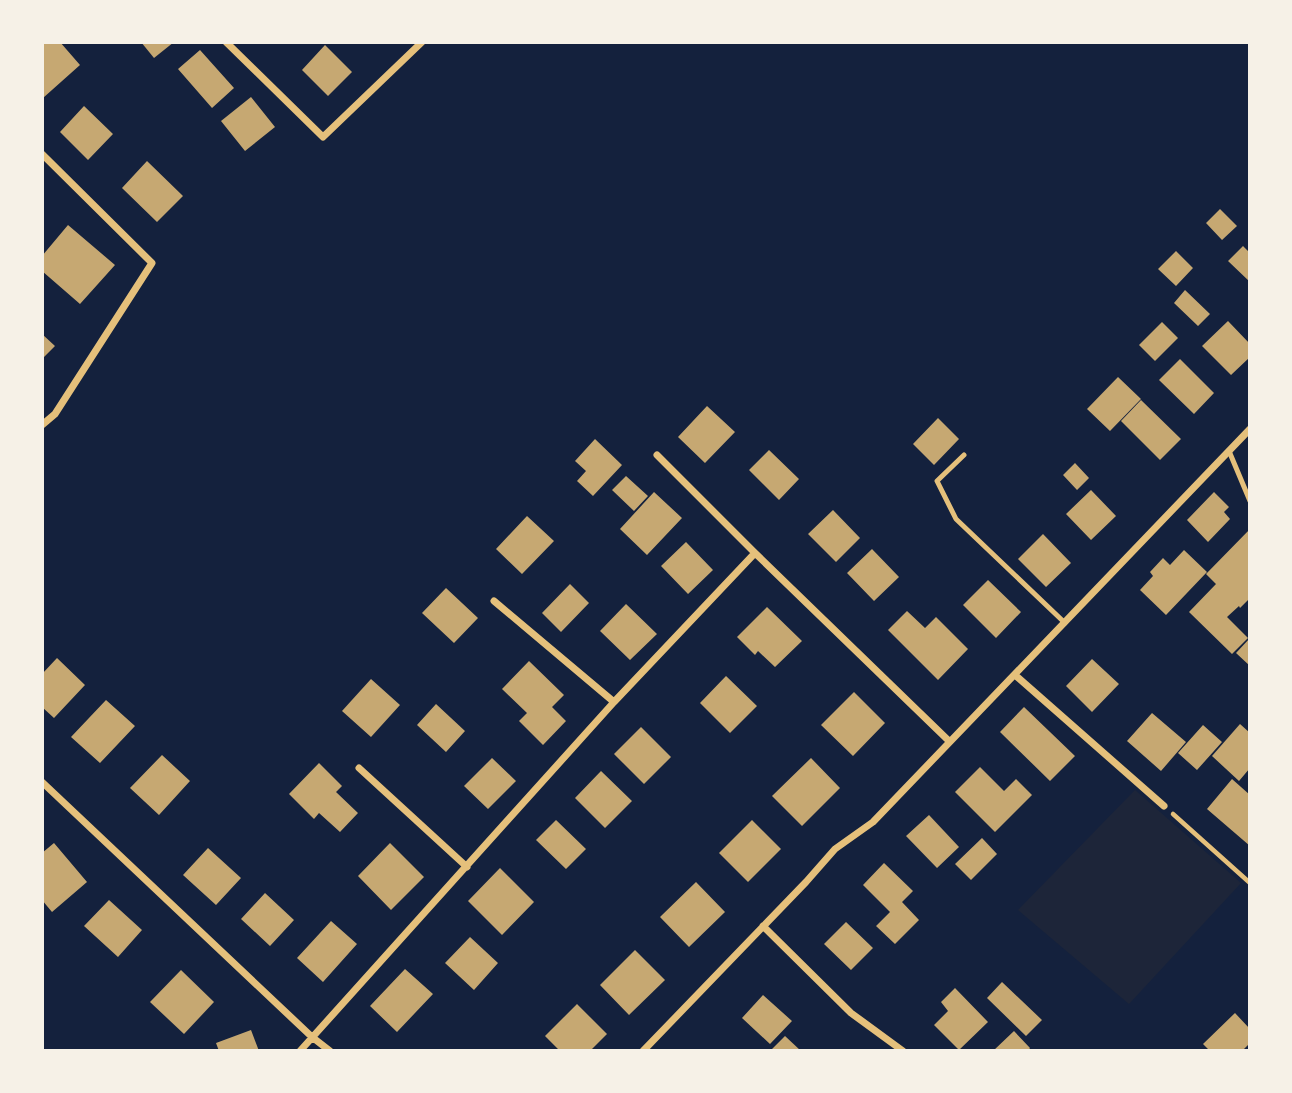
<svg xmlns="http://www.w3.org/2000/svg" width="1292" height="1093" viewBox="0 0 1292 1093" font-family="Manrope,sans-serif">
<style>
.green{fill:#1d2539}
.building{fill:#c6a872}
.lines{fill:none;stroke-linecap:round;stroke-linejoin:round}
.path{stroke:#e5c07b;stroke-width:4.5}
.service{stroke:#e5c07b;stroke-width:5}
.minor{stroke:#e5c07b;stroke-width:7}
</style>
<rect width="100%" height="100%" fill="#14213d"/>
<!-- green -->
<path class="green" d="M 1135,790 L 1241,883 L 1129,1004 L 1018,910 Z"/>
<!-- building -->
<path class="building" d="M 42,42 L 60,42 L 80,65 L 43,98 L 42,96 Z
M 141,42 L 174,42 L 154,58 Z
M 325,45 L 352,72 L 328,96 L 302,70 Z
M 200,50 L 234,88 L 212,108 L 178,69 Z
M 251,97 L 275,127 L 245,151 L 221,121 Z
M 84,106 L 113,134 L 88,160 L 60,132 Z
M 147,161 L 183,196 L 157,222 L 122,188 Z
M 1220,209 L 1237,226 L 1222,240 L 1206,223 Z
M 68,225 L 115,265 L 80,304 L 42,271 L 42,256 Z
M 1243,246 L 1250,253 L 1250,282 L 1228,261 Z
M 1176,251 L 1193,268 L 1176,286 L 1158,269 Z
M 1185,290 L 1210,314 L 1198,326 L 1174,303 Z
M 1228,321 L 1250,344 L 1250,357 L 1231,375 L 1202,346 Z
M 1162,322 L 1178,338 L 1155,361 L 1139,345 Z
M 42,334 L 55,346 L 42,359 Z
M 1180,359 L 1214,393 L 1194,414 L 1159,380 Z
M 1118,377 L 1141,399 L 1110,431 L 1087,409 Z
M 1141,400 L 1181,439 L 1160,460 L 1121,421 Z
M 707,406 L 735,432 L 705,463 L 678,437 Z
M 938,418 L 959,439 L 934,465 L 913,444 Z
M 595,439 L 622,465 L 593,496 L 577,481 L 586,471 L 575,461 Z
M 769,450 L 799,479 L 779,500 L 749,470 Z
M 1075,463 L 1089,478 L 1077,490 L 1063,475 Z
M 626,476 L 648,496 L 634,511 L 612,490 Z
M 1091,490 L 1116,516 L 1091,540 L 1066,514 Z
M 654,492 L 682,518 L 647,555 L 620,529 Z
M 1214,492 L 1229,507 L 1224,512 L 1230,519 L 1208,542 L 1187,520 Z
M 833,510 L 860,538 L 836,562 L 808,534 Z
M 527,516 L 554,541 L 522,574 L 496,549 Z
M 1250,529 L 1250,598 L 1240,608 L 1239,606 L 1227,617 L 1248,638 L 1232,654 L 1189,612 L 1216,584 L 1206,574 Z
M 1043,534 L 1071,563 L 1046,587 L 1018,559 Z
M 686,542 L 713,570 L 688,594 L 661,566 Z
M 872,549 L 899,577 L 874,601 L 847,573 Z
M 1184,550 L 1207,572 L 1166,615 L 1140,590 L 1153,576 L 1150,572 L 1163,558 L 1170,565 Z
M 988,580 L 1021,612 L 996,638 L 963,605 Z
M 570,584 L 589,603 L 561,632 L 542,613 Z
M 446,588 L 478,618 L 454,643 L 422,613 Z
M 626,604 L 657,634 L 630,660 L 600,631 Z
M 767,607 L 802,641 L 775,667 L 758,651 L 755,655 L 737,637 Z
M 907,611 L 925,628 L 936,617 L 968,649 L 938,680 L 888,630 Z
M 1250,638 L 1250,666 L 1236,653 Z
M 57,658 L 85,685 L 54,718 L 42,707 L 42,674 Z
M 1092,659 L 1119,684 L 1092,712 L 1066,686 Z
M 529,661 L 564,695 L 552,707 L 566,721 L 543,745 L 519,721 L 527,713 L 502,689 Z
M 726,676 L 757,706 L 730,733 L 700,703 Z
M 371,679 L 400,705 L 371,737 L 342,711 Z
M 854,692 L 885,723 L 853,756 L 821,725 Z
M 106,700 L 135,726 L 100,763 L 71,737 Z
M 436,704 L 465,731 L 446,752 L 417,725 Z
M 1024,707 L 1075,756 L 1050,781 L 1000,732 Z
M 1152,713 L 1186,742 L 1161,771 L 1127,741 Z
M 1240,724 L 1250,733 L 1250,768 L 1239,781 L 1212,756 Z
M 1203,725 L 1222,742 L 1197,770 L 1178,753 Z
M 641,727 L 671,757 L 644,784 L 614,754 Z
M 162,755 L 190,781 L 159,815 L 130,788 Z
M 492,758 L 516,781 L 488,809 L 464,786 Z
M 811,758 L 840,788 L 802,826 L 772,796 Z
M 319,763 L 342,786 L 336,792 L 358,813 L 340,832 L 319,813 L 314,819 L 289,794 Z
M 980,767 L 1004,791 L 1016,779 L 1032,795 L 995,832 L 955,792 Z
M 601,771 L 632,801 L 605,828 L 575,798 Z
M 1232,779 L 1250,795 L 1250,846 L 1207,809 Z
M 929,815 L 959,847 L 937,868 L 906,836 Z
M 556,820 L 586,849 L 566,869 L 536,840 Z
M 752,820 L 781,849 L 748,882 L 719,853 Z
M 982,838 L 997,854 L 971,880 L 955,864 Z
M 54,843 L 87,882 L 52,912 L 42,900 L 42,853 Z
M 390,843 L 424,877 L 391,910 L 358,876 Z
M 208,848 L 241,878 L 216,905 L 183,875 Z
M 884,863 L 913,891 L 902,902 L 919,920 L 895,944 L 876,926 L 890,912 L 863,885 Z
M 500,868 L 534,902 L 502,935 L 468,901 Z
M 696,882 L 725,912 L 689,947 L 660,917 Z
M 265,893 L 294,920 L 270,946 L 241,919 Z
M 109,900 L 142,930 L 118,957 L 84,926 Z
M 331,921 L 357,944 L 323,982 L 297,958 Z
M 846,922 L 873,948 L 851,970 L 824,944 Z
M 470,937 L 498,963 L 474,990 L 445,963 Z
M 635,950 L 665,980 L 629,1015 L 600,985 Z
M 405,969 L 433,994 L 397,1032 L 370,1006 Z
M 181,970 L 214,1002 L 184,1034 L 150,1002 Z
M 1002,982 L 1042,1020 L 1026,1036 L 987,998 Z
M 955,988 L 988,1022 L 959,1050 L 934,1025 L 948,1011 L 941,1002 Z
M 763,995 L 792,1021 L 770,1044 L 742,1018 Z
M 577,1004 L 607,1034 L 590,1051 L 560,1051 L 545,1036 Z
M 1235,1013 L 1250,1029 L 1250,1043 L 1242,1051 L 1210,1051 L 1203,1044 Z
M 251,1030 L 259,1051 L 219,1051 L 216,1043 Z
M 1014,1031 L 1030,1048 L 1028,1051 L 993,1051 Z
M 785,1036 L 801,1051 L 770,1051 Z"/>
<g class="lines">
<!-- path -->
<path class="path" d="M 1173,814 L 1250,883"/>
<!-- service -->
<path class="service" d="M 1229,451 L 1250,501
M 964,455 L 937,481 L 956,519 L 1065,623"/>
<!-- minor -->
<path class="minor" d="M 226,42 L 323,137 L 422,42
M 42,154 L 152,263 L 55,414 L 42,425
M 657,455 L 755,553 L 949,741
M 494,601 L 614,702
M 1015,675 L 1164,806
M 359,768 L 467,867
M 42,782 L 312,1037 L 330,1051
M 763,926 L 851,1013 L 903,1051
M 300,1051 L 614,702 L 755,553
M 643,1051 L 806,882 L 835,849 L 873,822 L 1250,429"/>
</g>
<!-- border -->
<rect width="1292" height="1093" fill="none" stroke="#f6f1e7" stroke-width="88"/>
</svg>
